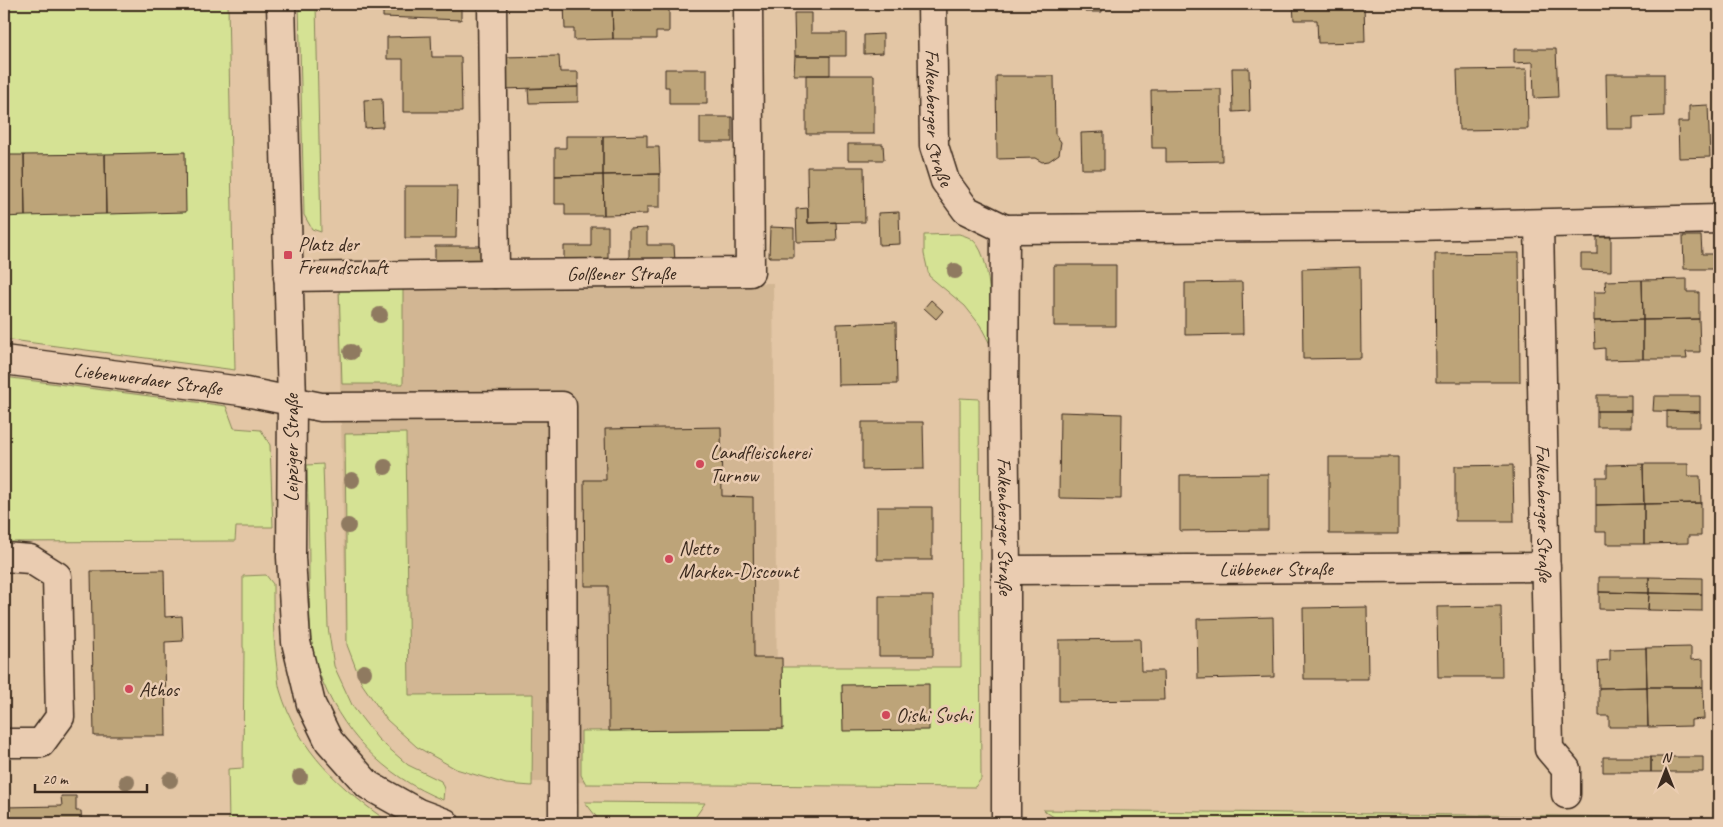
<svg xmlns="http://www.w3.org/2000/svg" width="1723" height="827" viewBox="0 0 1723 827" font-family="Caveat,sans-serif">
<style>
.built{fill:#d2b693}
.green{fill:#d5e294;stroke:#888659}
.building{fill:#bda479;stroke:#3b2a1e}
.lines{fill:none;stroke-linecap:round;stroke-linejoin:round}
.minor-casing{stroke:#3b2a1e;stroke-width:31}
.minor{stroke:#eaccb1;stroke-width:28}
.tree{fill:#8f7a61}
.poi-dot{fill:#d1495b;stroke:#eaccb1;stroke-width:2}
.labels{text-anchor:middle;stroke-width:5;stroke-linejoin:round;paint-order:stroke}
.street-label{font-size:20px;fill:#3b2a1e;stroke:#eaccb1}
.poi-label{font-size:20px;fill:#3b2a1e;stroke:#eaccb1;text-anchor:start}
</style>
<rect width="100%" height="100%" fill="#e3c6a5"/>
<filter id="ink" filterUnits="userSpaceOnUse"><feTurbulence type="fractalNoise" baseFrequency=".02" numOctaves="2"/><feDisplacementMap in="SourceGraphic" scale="10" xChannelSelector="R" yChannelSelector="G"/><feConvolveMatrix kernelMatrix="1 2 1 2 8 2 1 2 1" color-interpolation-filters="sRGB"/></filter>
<g filter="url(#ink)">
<!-- built -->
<path class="built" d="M 773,283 L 778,783 L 528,782 L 427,746 L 381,712 L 346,642 L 338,287 Z"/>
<!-- green -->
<path class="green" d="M 4,4 L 228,4 L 235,370 L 4,339 Z
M 299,4 L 316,4 L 321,232 L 312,229 L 304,215 Z
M 959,234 C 962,235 966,236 970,238 C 994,252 990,320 991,346 L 980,325 L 965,306 L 929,276 L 924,254 L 924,235 Z
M 339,286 L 403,286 L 403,384 L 342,384 Z
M 4,377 L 226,406 L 234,428 L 261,430 L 270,445 L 273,527 L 236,527 L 235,541 L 4,542 Z
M 960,398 L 979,399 L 981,779 L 975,787 L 586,784 L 581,775 L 581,731 L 782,729 L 782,667 L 961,667 Z
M 406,433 L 409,695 L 533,694 L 532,786 L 506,784 L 456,769 L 417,747 L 387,720 L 362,684 L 347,645 L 345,434 Z
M 323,464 L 328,627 L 334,666 L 353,707 L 378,739 L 408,765 L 441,781 L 444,789 L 443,800 C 383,776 340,731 318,670 C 308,642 310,608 309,579 C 309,541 308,503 307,465 Z
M 266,575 L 273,584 C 273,612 273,639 277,668 C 278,675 278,683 280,690 C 298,751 341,789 390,823 L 229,823 L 228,769 L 243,768 L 244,649 L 243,647 L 243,576 Z
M 585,802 L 705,803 L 694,819 L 598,819 Z
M 1043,810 L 1719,818 L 1719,823 L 1063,823 Z"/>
<!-- building -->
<path class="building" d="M 383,4 L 461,4 L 461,20 L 383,17 Z
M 564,4 L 612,4 L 613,39 L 574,40 L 574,29 L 565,29 Z
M 612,4 L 669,4 L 669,32 L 656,32 L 656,39 L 613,39 Z
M 1085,4 L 1102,4 L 1102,12 L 1085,12 Z
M 1293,4 L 1364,4 L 1365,42 L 1318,43 L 1317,20 L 1294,20 Z
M 794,13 L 811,13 L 811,33 L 846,33 L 846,56 L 795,56 Z
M 883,34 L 883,53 L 864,54 L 864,35 Z
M 431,36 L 432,57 L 461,57 L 462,112 L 403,112 L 403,59 L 387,59 L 387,37 Z
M 1514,49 L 1556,49 L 1558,97 L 1534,98 L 1533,62 L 1514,63 Z
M 559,56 L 560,72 L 578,72 L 578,87 L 501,89 L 500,57 Z
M 795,56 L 830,56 L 830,75 L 794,75 Z
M 1232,68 L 1249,68 L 1250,111 L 1233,112 Z
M 665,69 L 707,69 L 707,104 L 669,104 L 669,87 L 665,87 Z
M 1527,69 L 1528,129 L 1459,130 L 1457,70 Z
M 1606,74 L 1664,74 L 1664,116 L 1633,117 L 1633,129 L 1607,129 Z
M 806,75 L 874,75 L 874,134 L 806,134 Z
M 996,76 L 1054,76 L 1055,134 L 1061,142 L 1059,154 L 1049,161 L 1042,162 L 1035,158 L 997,159 Z
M 578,87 L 578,102 L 529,103 L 528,89 Z
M 1221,89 L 1222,161 L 1166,162 L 1166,148 L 1152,148 L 1151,90 Z
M 382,99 L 383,127 L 365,128 L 364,100 Z
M 1708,105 L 1710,157 L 1679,158 L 1678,122 L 1689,122 L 1689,106 Z
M 700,117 L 732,117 L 732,142 L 700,142 Z
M 1104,132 L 1104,169 L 1082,169 L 1081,133 Z
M 647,135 L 647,147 L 659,147 L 660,174 L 603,175 L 603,136 Z
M 566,136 L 603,136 L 603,175 L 555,176 L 555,148 L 566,148 Z
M 848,144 L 883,144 L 884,160 L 848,160 Z
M 185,152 L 186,212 L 106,214 L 105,154 Z
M 105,154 L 106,214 L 25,216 L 24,155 Z
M 4,155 L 24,155 L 25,216 L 4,217 Z
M 807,167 L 864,167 L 865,222 L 808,223 Z
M 660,174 L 660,207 L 647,207 L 647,214 L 604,215 L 603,175 Z
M 603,175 L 604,215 L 565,215 L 565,204 L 555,204 L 555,176 Z
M 405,186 L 457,186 L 456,238 L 405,238 Z
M 808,208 L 808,223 L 836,222 L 837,241 L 797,242 L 796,209 Z
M 899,212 L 900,244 L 879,245 L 878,213 Z
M 591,226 L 608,226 L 608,262 L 564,263 L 564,246 L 591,246 Z
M 770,227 L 794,228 L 794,257 L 769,257 Z
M 647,228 L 647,245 L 674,245 L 675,262 L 629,262 L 629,229 Z
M 1683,236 L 1701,236 L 1702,254 L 1716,254 L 1717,269 L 1684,269 Z
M 1597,237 L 1611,237 L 1611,271 L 1581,270 L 1581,254 L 1597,254 Z
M 435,246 L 481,246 L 481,266 L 435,266 Z
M 1519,253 L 1520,382 L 1436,382 L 1435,254 Z
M 1054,265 L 1116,265 L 1116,326 L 1054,326 Z
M 1360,267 L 1361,358 L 1303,359 L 1302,269 Z
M 1687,279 L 1687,292 L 1699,292 L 1699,319 L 1643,320 L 1642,280 Z
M 1642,280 L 1643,320 L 1594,321 L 1594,292 L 1606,292 L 1605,281 Z
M 1242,282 L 1243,334 L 1185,335 L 1185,283 Z
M 931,300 L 943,311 L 936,319 L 924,308 Z
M 1699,319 L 1700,352 L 1686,352 L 1687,359 L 1643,359 L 1643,320 Z
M 1643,320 L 1643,359 L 1605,360 L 1605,348 L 1595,349 L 1594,321 Z
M 896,322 L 897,384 L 838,385 L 837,324 Z
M 1597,395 L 1631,395 L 1631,411 L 1597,411 Z
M 1654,396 L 1700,396 L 1700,412 L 1653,411 Z
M 1597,411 L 1631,411 L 1631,427 L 1597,427 Z
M 1667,411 L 1700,412 L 1700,427 L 1667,427 Z
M 1060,412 L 1122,414 L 1121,499 L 1059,498 Z
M 862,422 L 923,422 L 924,469 L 862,470 Z
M 721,427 L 722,496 L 753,497 L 754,658 L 782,658 L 783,729 L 609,731 L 608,586 L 585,586 L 584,480 L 606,480 L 605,429 Z
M 1329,457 L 1398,457 L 1398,534 L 1329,534 Z
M 1643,464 L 1644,504 L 1596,505 L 1596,477 L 1607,477 L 1607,465 Z
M 1643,464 L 1688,464 L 1688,476 L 1700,476 L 1701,503 L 1644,504 Z
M 1513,465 L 1514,521 L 1455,521 L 1455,466 Z
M 1268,474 L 1268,530 L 1180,531 L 1180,475 Z
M 1701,503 L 1701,536 L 1688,536 L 1688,543 L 1644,544 L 1644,504 Z
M 1644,504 L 1644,544 L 1606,544 L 1606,532 L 1596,532 L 1596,505 Z
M 877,507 L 932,507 L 932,560 L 877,560 Z
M 164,570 L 165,617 L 182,616 L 183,641 L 165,642 L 166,736 L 94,736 L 91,571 Z
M 1599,577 L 1649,577 L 1649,593 L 1599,592 Z
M 1649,577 L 1702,578 L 1702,594 L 1649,593 Z
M 1599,592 L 1649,593 L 1648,610 L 1599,609 Z
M 1649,593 L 1702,594 L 1702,611 L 1648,610 Z
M 879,596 L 933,596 L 933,656 L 879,656 Z
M 1501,606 L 1502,677 L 1438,677 L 1437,607 Z
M 1367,607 L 1368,679 L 1304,679 L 1303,608 Z
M 1273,617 L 1274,677 L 1198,679 L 1197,619 Z
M 1140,639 L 1141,671 L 1163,671 L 1164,700 L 1059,701 L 1059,640 Z
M 1691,647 L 1691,660 L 1703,659 L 1703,687 L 1647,687 L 1646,648 Z
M 1646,648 L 1647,687 L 1599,688 L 1598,661 L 1610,660 L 1610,649 Z
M 929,684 L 929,730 L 843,731 L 842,685 Z
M 1647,687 L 1648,727 L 1609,727 L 1609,716 L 1599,716 L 1599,688 Z
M 1647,687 L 1703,687 L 1704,719 L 1691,720 L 1691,726 L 1648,727 Z
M 1603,757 L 1651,757 L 1651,772 L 1603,772 Z
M 1651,757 L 1703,757 L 1703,772 L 1651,772 Z
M 61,796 L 76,796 L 76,811 L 81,811 L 82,823 L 4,823 L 4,807 L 62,806 Z"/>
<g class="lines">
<!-- minor casing -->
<g class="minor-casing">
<g id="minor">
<path d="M 281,4 L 292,401 L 291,557 L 296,642 L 311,704 L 329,741 L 368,785 L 418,813 L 445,823"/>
<path id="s1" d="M 492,4 L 495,274 L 750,272 L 748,4"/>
<path id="s2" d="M 932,4 L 934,146 L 945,181 L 966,210 L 1005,229 L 1004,402 L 1006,570 L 1006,823"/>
<path id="s3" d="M 1539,224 L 1549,749 L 1566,769 L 1566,794"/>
<path d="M 1005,229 L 1415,226 L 1719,219"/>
<path d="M 288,277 L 495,274"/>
<path id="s4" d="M 4,360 L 241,391 L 321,407 L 562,406 L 563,823"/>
<path d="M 4,557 L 30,559 L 57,576 L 60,717 L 41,743 L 4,743"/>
<path id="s5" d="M 1006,570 L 1546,567"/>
</g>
</g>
<!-- minor -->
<use href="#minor" class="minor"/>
</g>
<!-- trees -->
<g class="tree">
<circle cx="955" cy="271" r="8"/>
<circle cx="380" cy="315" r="8"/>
<circle cx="351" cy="352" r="8"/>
<circle cx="385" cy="467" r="8"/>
<circle cx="352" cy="480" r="8"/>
<circle cx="348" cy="526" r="8"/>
<circle cx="364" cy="672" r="8"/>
<circle cx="300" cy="777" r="8"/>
<circle cx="170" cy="780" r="8"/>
<circle cx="127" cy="782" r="8"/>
</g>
</g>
<!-- markers -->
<g class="poi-dot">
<rect x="283" y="250" width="10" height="10" rx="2.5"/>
<circle cx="700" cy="464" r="5"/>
<circle cx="669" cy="559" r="5"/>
<circle cx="129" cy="689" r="5"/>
<circle cx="886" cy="715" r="5"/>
</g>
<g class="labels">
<!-- street labels -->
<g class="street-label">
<text dy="7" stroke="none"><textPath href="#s2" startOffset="114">Falkenberger Straße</textPath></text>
<text dy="7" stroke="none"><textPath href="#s1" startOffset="396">Golßener Straße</textPath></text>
<text dy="7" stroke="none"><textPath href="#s4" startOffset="145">Liebenwerdaer Straße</textPath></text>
<text transform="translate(291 448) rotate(-90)" y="7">Leipziger Straße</text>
<text dy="7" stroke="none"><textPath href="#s3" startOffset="289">Falkenberger Straße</textPath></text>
<text dy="7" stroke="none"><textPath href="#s2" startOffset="555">Falkenberger Straße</textPath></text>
<text dy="7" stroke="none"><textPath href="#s5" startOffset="270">Lübbener Straße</textPath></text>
</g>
<!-- poi labels -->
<g class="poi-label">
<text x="298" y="251">Platz der<tspan x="298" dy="23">Freundschaft</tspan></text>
<text x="710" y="459">Landfleischerei<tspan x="710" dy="23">Turnow</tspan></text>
<text x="679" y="555">Netto<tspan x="679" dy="23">Marken-Discount</tspan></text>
<text x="139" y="696">Athos</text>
<text x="896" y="722">Oishi Sushi</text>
</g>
</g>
<!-- margin -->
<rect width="1723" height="827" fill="none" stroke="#eaccb1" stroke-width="20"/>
<rect x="10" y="10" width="1703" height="807" fill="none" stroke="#3b2a1e" stroke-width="2" filter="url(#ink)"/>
<!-- north arrow -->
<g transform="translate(1666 770)" stroke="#eaccb1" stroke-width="4" paint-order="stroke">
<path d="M0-4L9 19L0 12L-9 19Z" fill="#3b2a1e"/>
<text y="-8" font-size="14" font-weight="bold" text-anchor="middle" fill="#3b2a1e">N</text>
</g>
<!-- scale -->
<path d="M35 784v8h112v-8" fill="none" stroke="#3b2a1e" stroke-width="2.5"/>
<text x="42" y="784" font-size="15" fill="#3b2a1e" stroke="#eaccb1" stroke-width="4" paint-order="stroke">20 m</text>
</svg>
